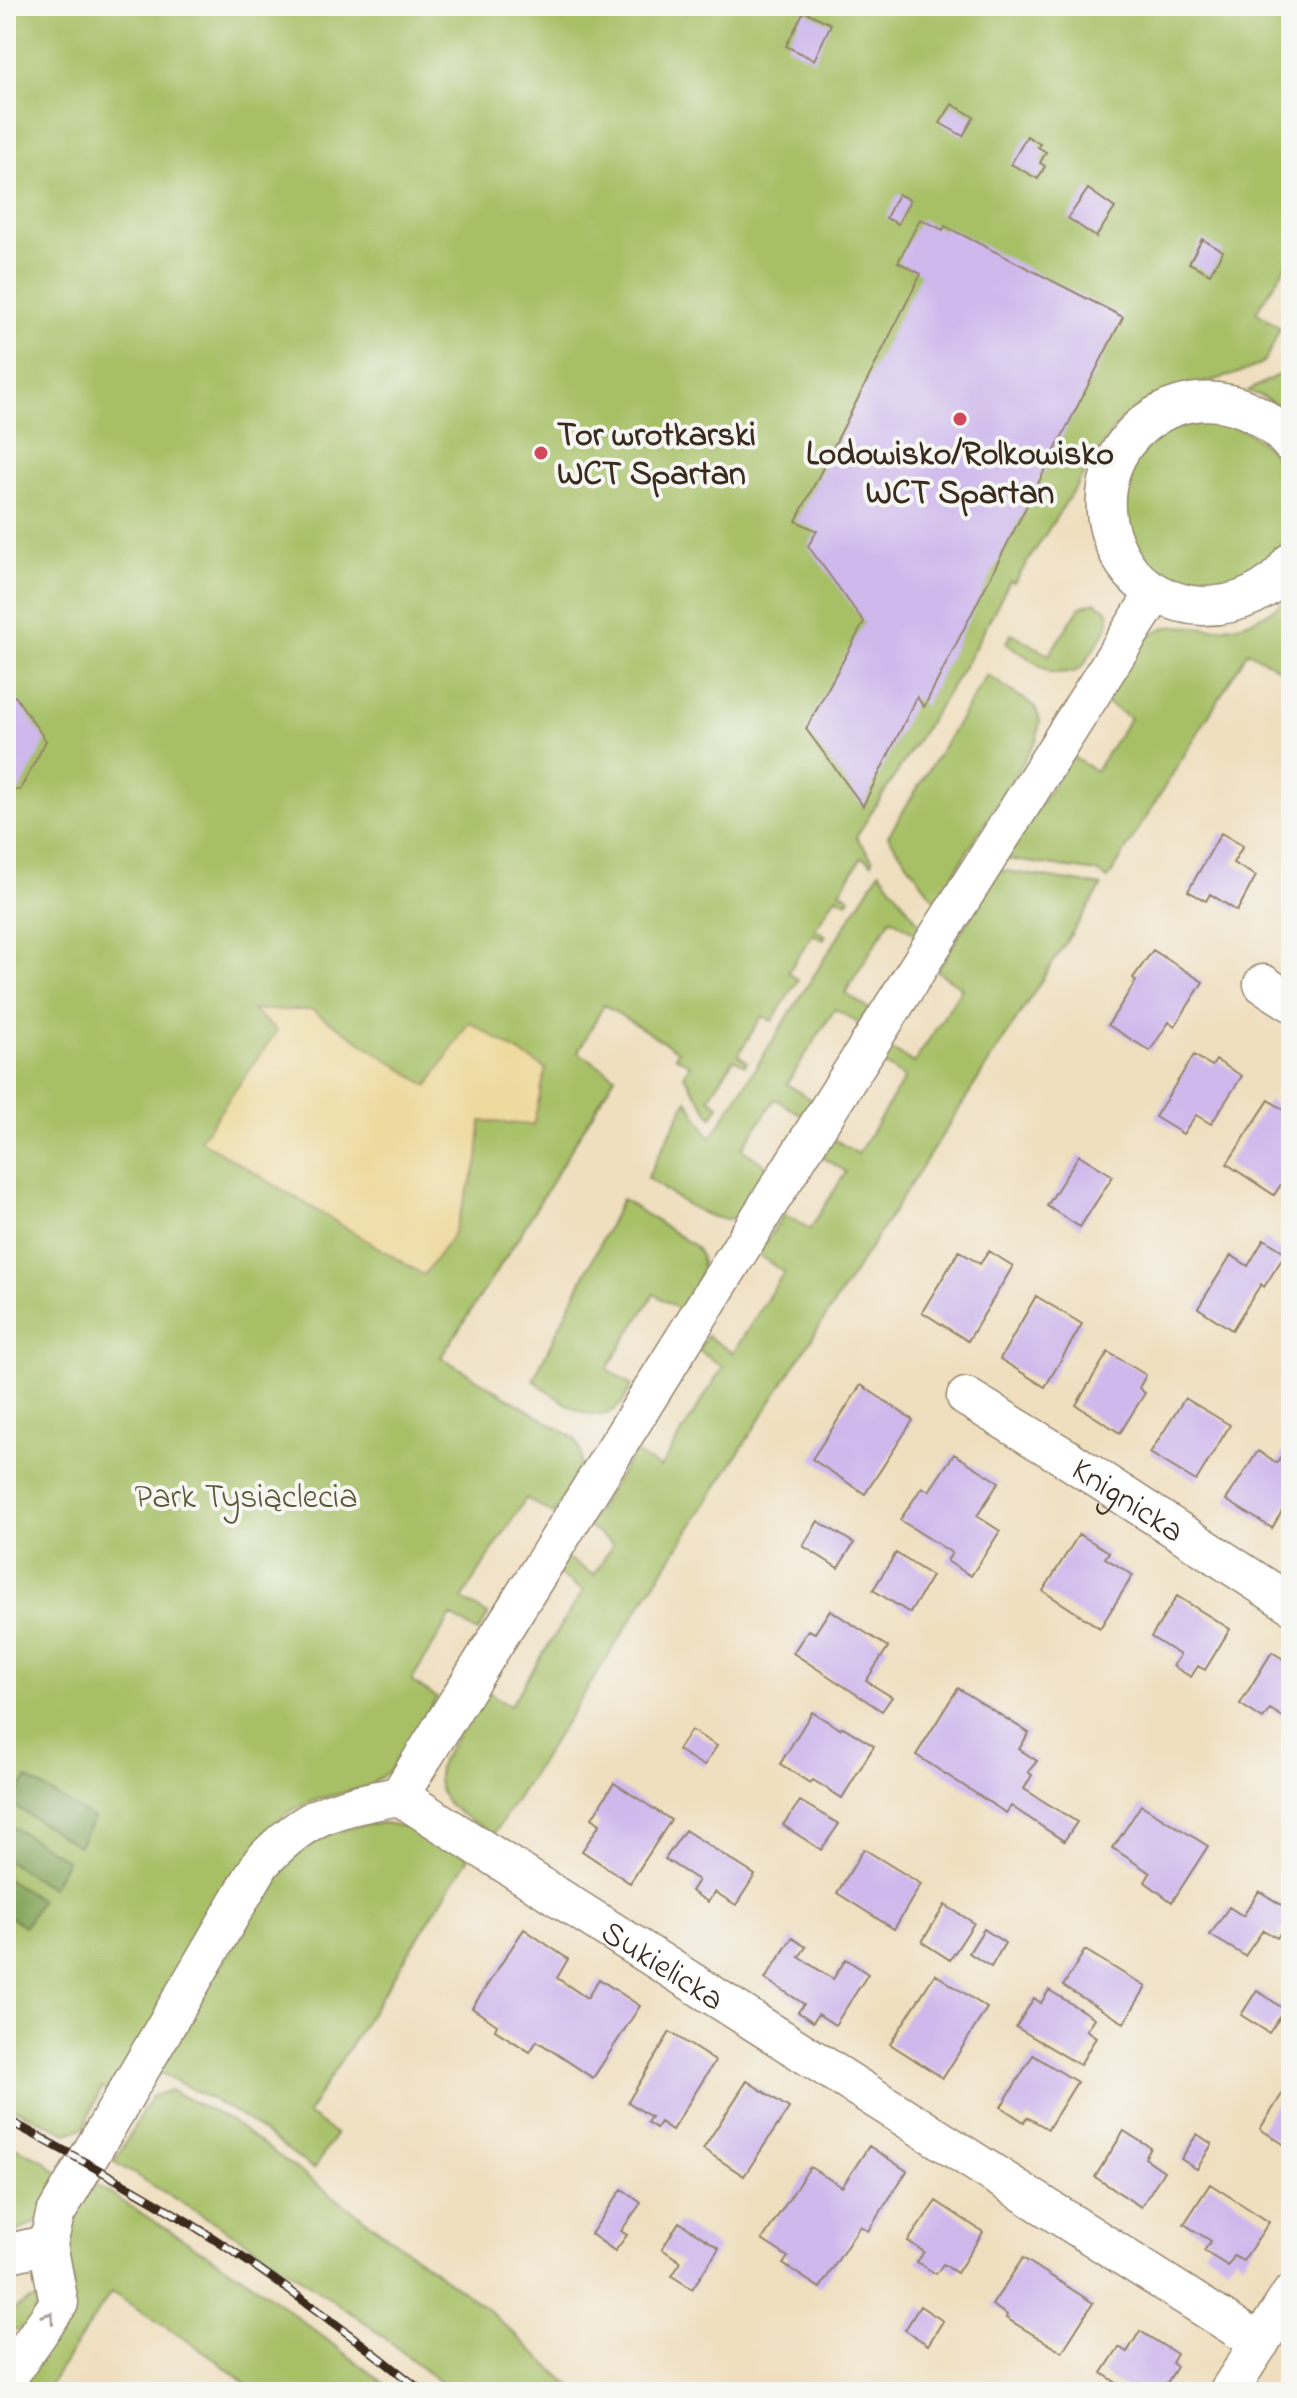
<svg xmlns="http://www.w3.org/2000/svg" width="1297" height="2398" viewBox="0 0 1297 2398" font-family="'Indie Flower',sans-serif">
<style>
.green{fill:#a7c066;stroke:#717542;stroke-width:2}
.forest{fill:#85a65b;stroke:#60683c;stroke-width:2}
.sand{fill:#eeda9e;stroke:#94825e;stroke-width:2}
.building{fill:#ceb8ec}
.lines{fill:none;stroke-linecap:round;stroke-linejoin:round}
.street-casing{stroke:#95846e;stroke-width:41}
.street{stroke:#fff;stroke-width:38}
.rail-casing{stroke:#3b2a1e;stroke-width:9}
.rail{stroke:#f6f6f2;stroke-width:6;stroke-dasharray:18;stroke-linecap:butt}
.oneway{stroke:#a79f9a}
.poi-dot{fill:#d1495b;stroke:#f6f6f2;stroke-width:3}
.labels{text-anchor:middle;stroke-width:8;stroke-linejoin:round;paint-order:stroke}
.poi-label{font-size:34px;font-weight:bold;fill:#3b2a1e;stroke:#f6f6f2;text-anchor:start}
.park-label{font-size:34px;fill:#5b5734;stroke:#f6f6f2}
.street-label{font-size:34px;fill:#3b2a1e;stroke:#f6f6f2}
</style>
<rect width="100%" height="100%" fill="#f6f6f2"/>
<filter id="ink" filterUnits="userSpaceOnUse"><feTurbulence type="fractalNoise" baseFrequency=".0125" numOctaves="2"/><feDisplacementMap in="SourceGraphic" scale="16" xChannelSelector="R" yChannelSelector="G"/><feConvolveMatrix kernelMatrix="1 2 1 2 8 2 1 2 1" color-interpolation-filters="sRGB"/></filter>
<filter id="wash" filterUnits="userSpaceOnUse"><feTurbulence type="fractalNoise" baseFrequency=".006" numOctaves="4" result="noise"/><feDisplacementMap in="SourceGraphic" scale="32" xChannelSelector="R" yChannelSelector="G"/><feGaussianBlur stdDeviation="1.8" result="paint"/><feColorMatrix in="noise" values="0 0 0 0 0 0 0 0 0 0 0 0 0 0 0 0 0 1.4 0 .05"/><feComposite in="paint" operator="in"/></filter>
<g filter="url(#wash)">
<rect width="100%" height="100%" fill="#efdfbf"/>
<!-- green -->
<path class="green" d="M 6,6 L 1291,6 L 1291,258 L 1256,312 L 1280,328 C 1275,338 1271,353 1263,362 C 1258,367 1248,369 1241,372 C 1191,390 1151,385 1113,429 L 1014,583 L 1010,581 L 967,662 L 856,837 L 873,860 L 872,863 L 862,857 L 840,891 L 850,898 L 847,902 L 836,896 L 815,929 L 826,936 L 823,940 L 813,934 L 788,972 L 798,980 L 772,1021 L 762,1016 L 738,1055 L 747,1061 L 745,1065 L 734,1059 L 709,1098 L 719,1105 L 712,1117 L 684,1075 L 690,1065 L 675,1056 L 678,1051 L 604,1005 L 578,1052 L 615,1076 L 518,1238 L 441,1357 L 574,1438 C 594,1462 566,1492 553,1514 L 526,1498 L 462,1599 L 488,1615 L 478,1632 L 451,1616 L 411,1681 L 437,1698 L 389,1771 L 380,1778 L 366,1787 L 319,1799 L 290,1811 L 267,1830 L 111,2093 L 101,2088 L 84,2128 L 67,2133 L 6,2105 Z
M 1287,370 L 1291,372 L 1291,416 L 1265,398 L 1248,391 Z
M1123 506a84 84 0 1 1 168 0a84 84 0 1 1-168 0Z
M 1291,595 L 1291,669 L 1288,674 L 1248,651 L 1108,879 L 1097,872 L 1006,859 L 1071,756 L 1096,771 L 1130,718 L 1105,702 C 1117,684 1137,647 1151,635 C 1170,619 1197,630 1218,628 C 1246,626 1271,614 1291,595 Z
M 1095,602 L 1107,610 L 1109,615 L 1108,627 L 1082,667 L 1074,672 L 1051,673 L 1006,643 L 1012,633 L 1049,655 L 1080,607 Z
M 987,675 L 1035,707 L 1040,720 L 1037,739 L 936,902 L 888,836 Z
M 999,870 L 1102,886 L 494,1834 C 464,1815 427,1803 441,1761 L 485,1690 L 510,1706 L 583,1591 L 557,1573 L 567,1558 L 594,1575 L 613,1544 L 587,1526 L 634,1452 L 660,1468 L 723,1367 L 698,1350 L 707,1336 L 733,1353 L 784,1272 L 758,1255 L 784,1214 L 810,1229 L 846,1172 L 821,1156 L 832,1138 L 858,1154 L 905,1078 L 880,1062 L 889,1048 L 914,1063 L 962,988 L 937,971 Z
M 880,871 L 921,926 L 916,934 L 891,918 L 845,993 L 869,1009 L 860,1024 L 835,1009 L 787,1084 L 812,1100 L 802,1115 L 775,1099 L 742,1149 L 768,1167 C 759,1182 750,1204 737,1215 C 717,1232 665,1189 647,1178 L 687,1100 L 711,1138 Z
M 622,1199 L 693,1245 C 715,1264 691,1290 679,1309 L 654,1294 L 607,1369 L 632,1385 C 628,1392 624,1402 618,1407 C 592,1431 554,1394 533,1380 Z
M 384,1823 L 419,1829 L 469,1857 L 307,2114 L 336,2134 L 314,2169 L 237,2113 L 159,2072 L 270,1876 L 308,1843 L 330,1833 L 360,1825 Z
M 170,2090 L 231,2121 L 487,2309 L 577,2392 L 452,2392 L 370,2326 L 252,2245 L 114,2162 L 151,2097 Z
M 6,2143 L 43,2160 L 61,2176 L 41,2220 L 6,2237 Z
M 95,2184 L 254,2284 L 395,2392 L 256,2392 L 208,2354 L 111,2292 L 45,2392 L 13,2392 L 73,2284 L 67,2236 L 69,2220 Z
M 31,2300 L 39,2300 L 31,2324 L 9,2332 L 6,2335 C 6,2317 13,2307 31,2300 Z"/>
<!-- forest -->
<path class="forest" d="M 27,1778 L 94,1819 L 78,1846 L 11,1804 Z
M 6,1823 L 67,1860 L 51,1888 L 6,1860 Z
M 6,1878 L 41,1900 L 25,1926 L 6,1915 Z"/>
<!-- sand -->
<path class="sand" d="M 252,1010 L 312,1010 L 428,1086 L 469,1022 L 546,1069 L 533,1125 L 481,1121 L 478,1161 L 453,1234 L 424,1275 L 200,1140 L 277,1031 Z"/>
<g id="blocks">
<!-- building -->
<path class="building" d="M 804,11 L 831,24 L 814,60 L 786,46 Z
M 952,104 L 974,117 L 963,136 L 940,123 Z
M 1027,136 L 1040,144 L 1038,147 L 1046,152 L 1040,163 L 1045,166 L 1038,179 L 1011,164 Z
M 1088,189 L 1115,208 L 1096,237 L 1068,218 Z
M 898,194 L 910,200 L 898,224 L 886,218 Z
M 920,219 L 943,230 L 945,226 L 1123,317 L 924,707 L 917,697 L 863,806 L 806,729 L 864,622 L 808,546 L 817,531 L 796,521 L 921,274 L 898,262 Z
M 1202,239 L 1223,251 L 1210,274 L 1189,263 Z
M 15,696 L 46,741 L 20,790 L 6,791 L 6,697 Z
M 1221,833 L 1243,846 L 1233,863 L 1256,876 L 1237,911 L 1210,894 L 1206,901 L 1188,891 Z
M 1153,950 L 1203,982 L 1175,1026 L 1169,1022 L 1150,1051 L 1108,1025 L 1136,981 L 1133,978 Z
M 1194,1055 L 1212,1066 L 1216,1060 L 1242,1076 L 1211,1124 L 1196,1115 L 1183,1134 L 1155,1117 Z
M 1269,1100 L 1291,1115 L 1291,1169 L 1274,1195 L 1227,1164 Z
M 1079,1155 L 1113,1176 L 1080,1227 L 1047,1206 Z
M 1264,1239 L 1286,1253 L 1264,1287 L 1261,1284 L 1232,1330 L 1198,1308 L 1231,1255 L 1248,1266 Z
M 959,1251 L 980,1264 L 989,1251 L 1013,1266 L 968,1341 L 922,1312 Z
M 1036,1296 L 1082,1324 L 1045,1387 L 1000,1359 Z
M 1108,1352 L 1146,1375 L 1139,1388 L 1145,1393 L 1120,1433 L 1076,1405 Z
M 861,1385 L 913,1420 L 865,1494 L 812,1459 Z
M 1185,1398 L 1230,1425 L 1196,1481 L 1150,1453 Z
M 1258,1451 L 1277,1463 L 1284,1451 L 1291,1456 L 1291,1496 L 1272,1528 L 1226,1500 Z
M 954,1454 L 999,1482 L 977,1516 L 1000,1531 L 971,1576 L 947,1561 L 952,1553 L 900,1520 L 922,1487 L 929,1491 Z
M 818,1521 L 854,1543 L 838,1568 L 803,1546 Z
M 1079,1534 L 1109,1552 L 1105,1558 L 1133,1575 L 1100,1628 L 1043,1591 Z
M 896,1553 L 932,1576 L 910,1613 L 873,1590 Z
M 1177,1596 L 1230,1629 L 1205,1670 L 1198,1666 L 1191,1677 L 1173,1666 L 1180,1655 L 1151,1637 Z
M 830,1610 L 888,1647 L 866,1681 L 892,1697 L 882,1711 L 793,1653 L 808,1630 L 815,1633 Z
M 1272,1652 L 1291,1664 L 1291,1722 L 1270,1709 L 1263,1719 L 1240,1704 Z
M 958,1688 L 1029,1733 L 1019,1749 L 1037,1761 L 1028,1772 L 1032,1775 L 1024,1789 L 1077,1822 L 1064,1841 L 1011,1806 L 1006,1813 L 916,1755 Z
M 812,1712 L 840,1729 L 843,1727 L 874,1746 L 842,1798 L 813,1780 L 810,1783 L 780,1764 Z
M 691,1730 L 717,1746 L 704,1766 L 678,1750 Z
M 614,1783 L 671,1820 L 630,1883 L 582,1851 L 600,1824 L 592,1818 Z
M 800,1801 L 839,1824 L 821,1850 L 783,1825 Z
M 1141,1805 L 1208,1846 L 1172,1902 L 1145,1882 L 1150,1873 L 1113,1848 Z
M 685,1830 L 755,1875 L 736,1905 L 715,1892 L 708,1902 L 691,1891 L 698,1880 L 665,1859 Z
M 864,1849 L 921,1884 L 894,1929 L 837,1893 Z
M 1259,1891 L 1291,1911 L 1291,1916 L 1277,1938 L 1263,1930 L 1245,1956 L 1210,1935 L 1229,1907 L 1243,1916 Z
M 945,1905 L 974,1923 L 950,1960 L 922,1942 Z
M 524,1929 L 568,1959 L 557,1978 L 587,1998 L 599,1979 L 640,2006 L 593,2078 L 537,2041 L 530,2052 L 495,2030 L 497,2025 L 472,2008 Z
M 984,1929 L 1005,1943 L 991,1967 L 969,1953 Z
M 792,1938 L 806,1947 L 799,1957 L 833,1979 L 846,1959 L 868,1974 L 835,2025 L 818,2014 L 813,2022 L 798,2012 L 804,2004 L 765,1979 Z
M 1085,1950 L 1146,1987 L 1124,2023 L 1063,1986 Z
M 935,1974 L 987,2008 L 943,2078 L 890,2044 Z
M 1049,1990 L 1094,2018 L 1086,2030 L 1096,2037 L 1080,2065 L 1016,2027 L 1034,1998 L 1041,2003 Z
M 1257,1990 L 1285,2010 L 1269,2033 L 1241,2015 Z
M 670,2032 L 715,2061 L 672,2130 L 660,2122 L 656,2128 L 647,2122 L 651,2117 L 628,2102 Z
M 1033,2055 L 1077,2082 L 1048,2129 L 1027,2117 L 1024,2122 L 1001,2107 Z
M 1291,2080 L 1291,2149 L 1260,2129 Z
M 747,2081 L 789,2108 L 744,2176 L 703,2149 Z
M 1124,2131 L 1151,2148 L 1145,2158 L 1164,2171 L 1141,2207 L 1095,2177 Z
M 1197,2134 L 1212,2144 L 1197,2169 L 1181,2159 Z
M 869,2146 L 907,2171 L 868,2231 L 860,2226 L 820,2288 L 783,2264 L 788,2257 L 762,2240 L 810,2167 L 842,2187 Z
M 1210,2184 L 1269,2222 L 1243,2261 L 1234,2256 L 1228,2266 L 1204,2251 L 1211,2241 L 1184,2224 Z
M 622,2189 L 641,2203 L 621,2231 L 627,2235 L 615,2251 L 591,2234 Z
M 936,2201 L 983,2232 L 957,2273 L 943,2264 L 936,2274 L 917,2262 L 924,2252 L 908,2241 Z
M 679,2222 L 719,2248 L 692,2289 L 672,2276 L 681,2262 L 662,2249 Z
M 1023,2258 L 1093,2303 L 1062,2352 L 1006,2318 L 1007,2315 L 992,2305 Z
M 920,2306 L 943,2321 L 928,2345 L 905,2330 Z
M 1140,2331 L 1177,2354 L 1172,2363 L 1177,2367 L 1161,2392 L 1130,2392 L 1102,2373 L 1119,2347 L 1127,2352 Z"/>
</g>
</g>
<g filter="url(#ink)">
<use href="#blocks" fill-opacity="0" stroke="#95846e" stroke-width="2"/>
<g class="lines">
<!-- street casing -->
<g class="street-casing">
<g id="street">
<path d="M 1291,444 C 1200,337 1053,452 1125,564 C 1142,590 1173,605 1203,606 C 1238,606 1271,592 1291,562"/>
<path d="M 1263,984 L 1291,1002"/>
<path id="s1" d="M 966,1397 L 1063,1456 L 1291,1604"/>
<path d="M 399,1796 L 762,1214 L 1155,593"/>
<path d="M 6,2254 L 48,2244"/>
<path id="s2" d="M 6,2380 L 59,2303 L 48,2244 L 55,2215 L 261,1863 C 307,1813 335,1808 399,1796 L 1260,2343"/>
<path d="M 1228,2392 L 1291,2294"/>
</g>
</g>
<!-- street -->
<use href="#street" class="street"/>
<!-- rail casing -->
<g class="rail-casing">
<path id="rail" d="M 6,2119 C 79,2159 153,2198 222,2244 C 292,2290 358,2340 423,2392"/>
</g>
<!-- rail -->
<use href="#rail" class="rail"/>
</g>
<!-- one-way arrows -->
<defs><path id="oneway-chevron" d="M-2-3.5L2.5 0L-2 3.5" fill="none" stroke-width="1.6" stroke-linecap="round" stroke-linejoin="round" transform="scale(2)"/></defs>
<use class="oneway" href="#oneway-chevron" transform="translate(49 2317) rotate(-55)"/>
</g>
<!-- markers -->
<g class="poi-dot">
<circle cx="960" cy="419" r="8"/>
<circle cx="541" cy="453" r="8"/>
</g>
<g class="labels">
<!-- poi labels -->
<g class="poi-label">
<text x="557" y="445">Tor wrotkarski<tspan x="557" dy="39">WCT Spartan</tspan></text>
<text x="960" y="464" text-anchor="middle">Lodowisko/Rolkowisko<tspan x="960" dy="39">WCT Spartan</tspan></text>
</g>
<!-- park labels -->
<g class="park-label">
<text x="246" y="1507">Park Tysiąclecia</text>
</g>
<!-- street labels -->
<g class="street-label">
<text dy="12" stroke="none"><textPath href="#s1" startOffset="192">Knignicka</textPath></text>
<text dy="12" stroke="none"><textPath href="#s2" startOffset="1062">Sukielicka</textPath></text>
</g>
</g>
<!-- margin -->
<rect width="1297" height="2398" fill="none" stroke="#f6f6f2" stroke-width="32"/>
</svg>
